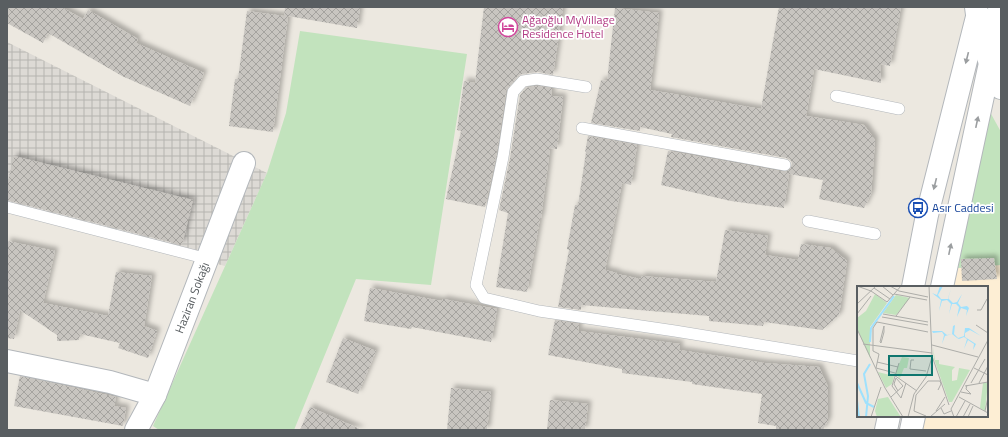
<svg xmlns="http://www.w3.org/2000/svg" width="1008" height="437" viewBox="0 0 1008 437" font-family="'Titillium Web',sans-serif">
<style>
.commercial{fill:#fdeed4}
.industrial{fill:url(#industrial-grid)}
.park{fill:#c2e3bd}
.building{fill:url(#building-cross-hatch);filter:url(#shadow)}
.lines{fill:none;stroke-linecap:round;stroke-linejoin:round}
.service-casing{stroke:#b3b7bb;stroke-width:12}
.minor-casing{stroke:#b3b7bb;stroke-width:24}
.tertiary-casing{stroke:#b3b7bb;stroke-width:24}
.secondary-casing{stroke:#b2b7bb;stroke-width:24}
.service{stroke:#fff;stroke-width:11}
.minor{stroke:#fff;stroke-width:22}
.tertiary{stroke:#fff;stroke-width:22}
.secondary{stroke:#fff;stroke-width:22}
.oneway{fill:#9b9ea0}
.labels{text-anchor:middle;stroke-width:3.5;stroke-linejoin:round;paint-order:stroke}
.hotel-label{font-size:12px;fill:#b23c85;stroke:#fff;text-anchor:start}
.transit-label{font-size:12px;fill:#164399;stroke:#fff;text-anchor:start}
.street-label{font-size:12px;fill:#595e61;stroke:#fff}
.inset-river{fill:none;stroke:#9fe1fd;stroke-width:2}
.inset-road{fill:none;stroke:#adada9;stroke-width:1}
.view{fill:#0f766e;fill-opacity:0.15;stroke:#0f766e;stroke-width:2}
.inset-edge{fill:none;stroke:#595e61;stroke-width:2}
</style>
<defs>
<pattern id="industrial-grid" width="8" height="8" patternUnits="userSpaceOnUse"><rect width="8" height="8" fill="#dddad5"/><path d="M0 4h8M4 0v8" fill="none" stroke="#b6b4b0"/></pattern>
<pattern id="building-cross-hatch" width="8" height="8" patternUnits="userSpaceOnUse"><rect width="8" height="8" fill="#c8c5c0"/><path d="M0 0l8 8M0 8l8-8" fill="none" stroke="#a5a39f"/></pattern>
<filter id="shadow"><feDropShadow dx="3.5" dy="-3.5" stdDeviation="2" flood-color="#0004"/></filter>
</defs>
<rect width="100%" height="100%" fill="#ece8e0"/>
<!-- commercial -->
<path class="commercial" d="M 1001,265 L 1001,430 L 921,430 L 923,416 L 987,416 L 987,287 L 946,287 L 949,271 L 958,268 Z"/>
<!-- industrial -->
<path class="industrial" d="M 7,42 L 267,173 L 225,266 L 7,209 Z"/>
<!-- park -->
<path class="park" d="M 300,31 L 467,54 L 431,285 L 356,279 L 294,430 L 159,430 L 153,426 L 267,173 L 286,113 Z
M 990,112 L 1001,132 L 1001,265 L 958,268 Z"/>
<!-- building -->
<path class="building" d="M 7,7 L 61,7 L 83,19 L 88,10 L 138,39 L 136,43 L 204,73 L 190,106 L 122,76 L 48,33 L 43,43 L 7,23 Z
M 285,7 L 360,7 L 357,28 L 288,16 L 273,132 L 229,126 L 235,79 L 238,79 L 247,11 L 284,16 Z
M 484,7 L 563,7 L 553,75 L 538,72 L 522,74 L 518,76 L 506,91 L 496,156 L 485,207 L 446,199 L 461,131 L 457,130 L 464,81 L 475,83 Z
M 779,7 L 901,7 L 890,66 L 880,64 L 881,83 L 814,69 L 806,116 L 864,125 L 875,140 L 871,194 L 864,208 L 819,199 L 823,180 L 789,174 L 784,208 L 731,201 L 661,185 L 668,151 L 784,172 L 790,170 L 792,163 L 790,160 L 786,158 L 671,137 L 672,134 L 640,127 L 640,131 L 591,123 L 601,80 L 607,81 L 615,8 L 659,13 L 650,90 L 761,109 Z
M 537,86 L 552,88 L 551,96 L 563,97 L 557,149 L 550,148 L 541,218 L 540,218 L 527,292 L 496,287 L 508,213 L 499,210 L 510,158 L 520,95 L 526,88 Z
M 588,136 L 637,145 L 631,185 L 622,183 L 605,270 L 617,273 L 617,274 L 641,279 L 641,276 L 716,282 L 725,230 L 768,236 L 765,255 L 798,260 L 801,244 L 831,248 L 847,261 L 839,315 L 822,330 L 764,322 L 763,326 L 709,321 L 709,316 L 581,305 L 581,310 L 558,307 L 569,250 L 567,249 L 575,205 L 578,205 L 586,152 L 585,152 Z
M 14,156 L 193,200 L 182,245 L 7,200 L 7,185 Z
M 7,241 L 55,251 L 43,303 L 108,316 L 116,272 L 152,276 L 144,326 L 157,331 L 148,358 L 118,348 L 120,343 L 80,334 L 79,340 L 57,341 L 57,335 L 20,310 L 14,339 L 7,338 Z
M 994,258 L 997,279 L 962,281 L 961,259 Z
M 370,288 L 442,301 L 443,299 L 497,309 L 491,342 L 412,327 L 411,329 L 364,321 Z
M 555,320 L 579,324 L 578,331 L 680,344 L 679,350 L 764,363 L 819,367 L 828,387 L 828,420 L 823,430 L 776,430 L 776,426 L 758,423 L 762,394 L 692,384 L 692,382 L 622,373 L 622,369 L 548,355 Z
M 343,338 L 376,351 L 358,394 L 326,382 Z
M 20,376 L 116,397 L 114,406 L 126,408 L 123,426 L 14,406 Z
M 451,388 L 491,392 L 487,430 L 447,430 Z
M 550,400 L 588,404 L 585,430 L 547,430 Z
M 310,407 L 362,430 L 300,430 Z"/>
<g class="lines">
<!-- service casing -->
<g class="service-casing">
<path id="service" d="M 586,87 L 537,79 L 523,81 L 513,92 L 503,157 L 476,285 L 484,298 L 539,311 L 675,331 L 858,361
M 836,96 L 899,109
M 582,128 L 785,165
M 7,207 L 208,259
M 808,221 L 875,234"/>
</g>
<!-- minor casing -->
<g class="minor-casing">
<g id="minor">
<path d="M 7,361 L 110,382 L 155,395"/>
<path id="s1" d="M 136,430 L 155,395 L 244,163"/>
</g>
</g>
<!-- tertiary casing -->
<g class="tertiary-casing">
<path id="tertiary" d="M 913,287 L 927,215 L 977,17 L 1001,25
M 942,287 L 990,63 L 1001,31
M 886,430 L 889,416
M 911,430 L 914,416"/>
</g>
<!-- secondary casing -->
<g class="secondary-casing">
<path id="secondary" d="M 976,7 C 979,35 989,63 1001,88
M 999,7 L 1001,16"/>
</g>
<!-- service -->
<use href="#service" class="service"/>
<!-- minor -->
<use href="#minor" class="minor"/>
<!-- tertiary -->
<use href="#tertiary" class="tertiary"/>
<!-- secondary -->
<use href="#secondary" class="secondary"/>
</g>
<!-- one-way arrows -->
<defs><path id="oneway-solid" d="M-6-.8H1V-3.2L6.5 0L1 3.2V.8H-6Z"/></defs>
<g class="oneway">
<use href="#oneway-solid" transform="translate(967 58) rotate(104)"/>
<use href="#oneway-solid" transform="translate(977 122) rotate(-78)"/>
<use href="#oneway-solid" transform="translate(935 184) rotate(104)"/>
<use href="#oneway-solid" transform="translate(950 249) rotate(-78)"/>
</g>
<!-- icons -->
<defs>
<g id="hotel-ring" transform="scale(1)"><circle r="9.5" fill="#fff" stroke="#d1479c" stroke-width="1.5"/><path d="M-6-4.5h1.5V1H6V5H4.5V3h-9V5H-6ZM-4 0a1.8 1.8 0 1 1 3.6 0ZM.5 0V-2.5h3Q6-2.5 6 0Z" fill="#d1479c"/></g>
<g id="bus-ring" transform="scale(1)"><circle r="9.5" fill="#fff" stroke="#1a4fb4" stroke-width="1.5"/><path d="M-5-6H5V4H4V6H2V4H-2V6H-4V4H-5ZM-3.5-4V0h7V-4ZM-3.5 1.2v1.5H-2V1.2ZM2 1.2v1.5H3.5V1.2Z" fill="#1a4fb4"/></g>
</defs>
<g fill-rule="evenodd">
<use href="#hotel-ring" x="508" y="27"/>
<use href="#bus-ring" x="918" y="208"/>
</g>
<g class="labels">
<!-- hotel labels -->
<g class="hotel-label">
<text x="522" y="24">Ağaoğlu MyVillage<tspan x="522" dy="14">Residence Hotel</tspan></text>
</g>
<!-- transit labels -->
<g class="transit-label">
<text x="932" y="212">Asır Caddesi</text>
</g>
<!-- street labels -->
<g class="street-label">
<text dy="4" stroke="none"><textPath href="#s1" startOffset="144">Haziran Sokağı</textPath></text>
</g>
</g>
<!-- overview -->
<g transform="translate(857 286)">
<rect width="131" height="131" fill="#ece8e0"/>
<path d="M 18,8 L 30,17 L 13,41 L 13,72 L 0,43 L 0,32 L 9,25 ZM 21,86 L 37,90 L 35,98 L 29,102 Z" fill="#c2e3bd"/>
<path d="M 31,111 L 38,122 L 44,131 L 20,131 L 18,125 L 21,113 Z" fill="#c2e3bd"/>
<path d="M 39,9 L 53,12 L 39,29 L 26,27 ZM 76,61 L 78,74 L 82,74 L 82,78 L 98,81 L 95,84 L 95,95 L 100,94 L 102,82 L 113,84 L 95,116 L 92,116 L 77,73 ZM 45,71 L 52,72 L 50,82 L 47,82 L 43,92 L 38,88 ZM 126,97 L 131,97 L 128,125 L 123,122 Z" fill="#c2e3bd"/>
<path d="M 83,0 L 86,0 L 81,9 L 84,13 L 91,13 L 94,3 L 91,12 L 96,17 L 100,16 L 105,8 L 101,17 L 104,21 L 110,20 L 112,22 L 109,30 L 110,24 L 104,22 L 100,31 L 102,21 L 99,18 L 95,18 L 92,28 L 94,18 L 90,14 L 85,15 L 82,25 L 84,14 L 75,7 L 80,9 ZM 98,39 L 97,48 L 101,52 L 107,50 L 108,42 L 112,42 L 124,50 L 113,44 L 108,47 L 108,51 L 119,58 L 116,64 L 117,58 L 111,54 L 107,63 L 110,53 L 107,51 L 102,53 L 100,52 L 95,48 L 88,50 L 85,58 L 87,49 L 85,46 L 76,47 L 75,45 L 85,45 L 90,49 L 95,48 L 96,40 Z" fill="#9fe1fd"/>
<path class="inset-river" d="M 13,56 L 14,42 L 37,10M 0,97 L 9,117 L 17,121M 0,114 L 2,131M 9,131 L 11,110 L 7,88 L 13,78"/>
<path class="inset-road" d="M 0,0 L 14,5M 25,0 L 36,9M 33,0 L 42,5 L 71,11M 72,0 L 75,70 L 92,119M 17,2 L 33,13M 14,5 L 30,16 L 44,0M 37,8 L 70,14M 0,18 L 19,0M 120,24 L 124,24 L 130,13M 0,28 L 14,10M 26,28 L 71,36M 39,30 L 53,11M 25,31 L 71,39M 119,39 L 131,47M 27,40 L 27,46 L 24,57 L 23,56 ZM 0,43 L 28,102 L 46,131M 6,58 L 75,67M 75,59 L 121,71M 57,74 L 54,74 L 53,83 L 69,85M 20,76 L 41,81M 42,77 L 35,100 L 44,112 L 49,97M 117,82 L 131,89M 38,87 L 19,82 L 22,68 L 16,65 L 16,42 L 20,36 L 71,46M 37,89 L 60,105M 114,97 L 128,73M 122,97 L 131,80M 108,100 L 131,96M 104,106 L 114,108 L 109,103 L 110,99M 34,111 L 46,100 L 39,92 L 37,98 L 41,105M 102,111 L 131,127M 84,122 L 87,128 L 94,125M 79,125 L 88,111M 128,125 L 131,111M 69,130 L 57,125 L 59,109 L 71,95 L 83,95 L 84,98 L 81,104M 14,131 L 24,101M 51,131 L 57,108 L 69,91 L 75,71M 73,131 L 88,118M 97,131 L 94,123 L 131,54M 99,131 L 108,115M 106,131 L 113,118M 111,131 L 116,120"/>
<path class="view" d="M 32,70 L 75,70 L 75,89 L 32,89 Z"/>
<rect width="131" height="131" class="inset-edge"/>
</g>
<!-- border -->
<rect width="1008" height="437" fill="none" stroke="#595e61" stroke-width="16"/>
</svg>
